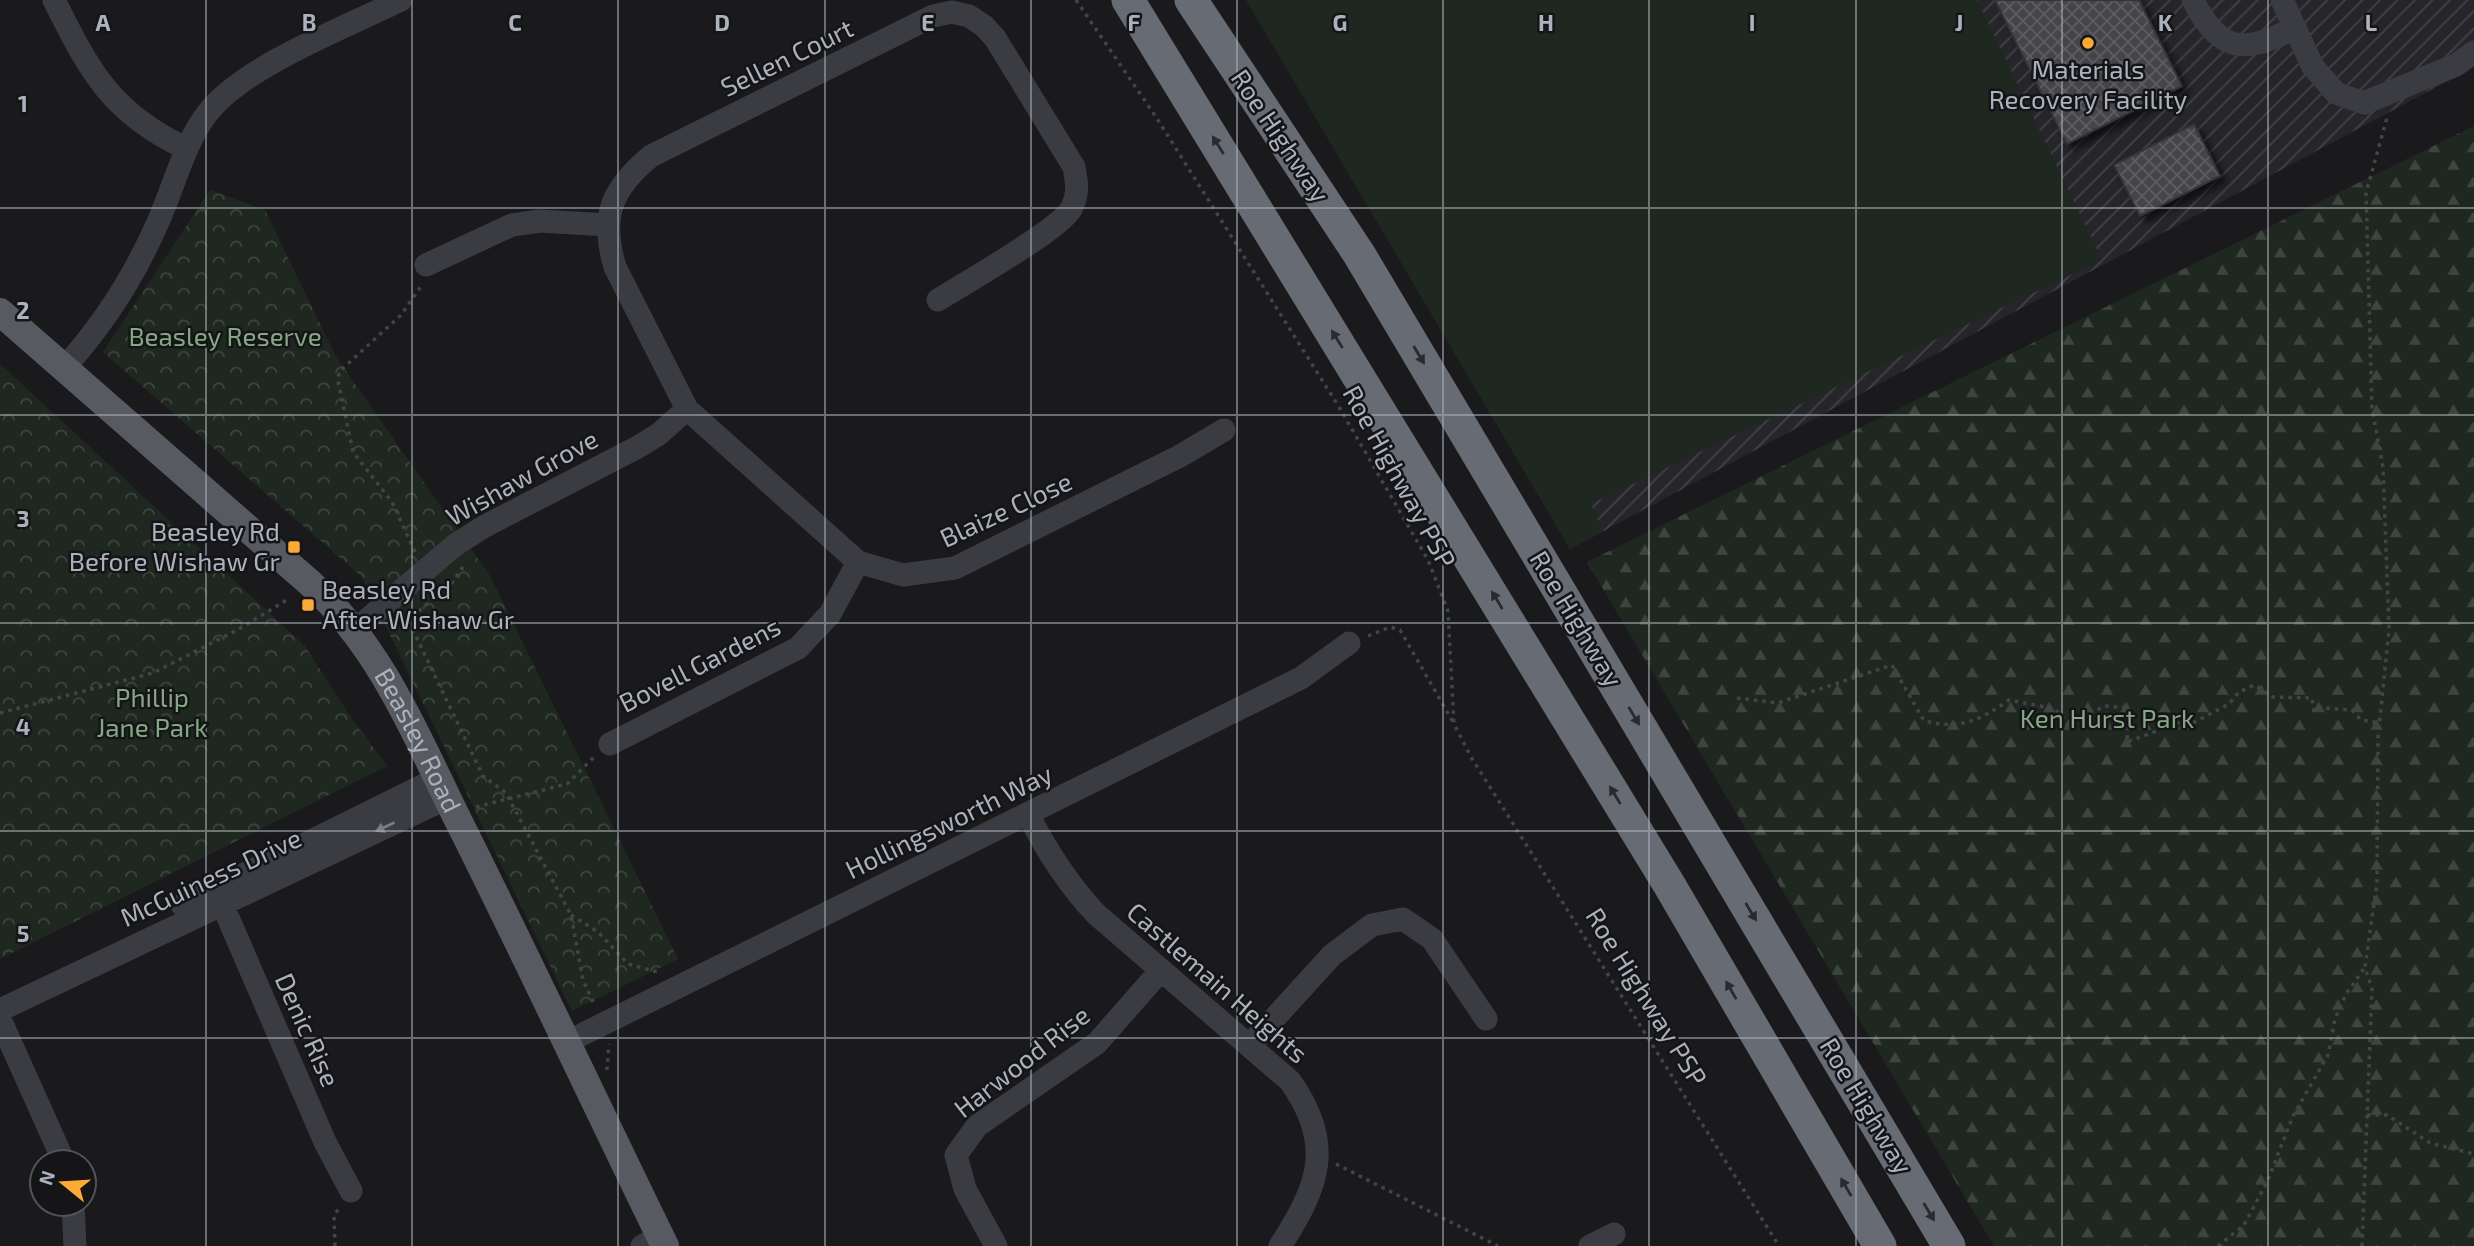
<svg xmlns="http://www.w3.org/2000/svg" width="2474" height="1246" viewBox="0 0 2474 1246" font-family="'Exo 2',sans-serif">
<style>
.industrial{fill:url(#industrial-furrows)}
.green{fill:#1f2820}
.forest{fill:url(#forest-firs)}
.park{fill:url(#park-crowns)}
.building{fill:url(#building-cross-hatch);stroke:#343439;stroke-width:2;filter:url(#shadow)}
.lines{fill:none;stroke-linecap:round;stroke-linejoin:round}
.path{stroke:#414449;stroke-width:3.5;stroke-dasharray:3.5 5;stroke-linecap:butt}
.minor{stroke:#3b3c42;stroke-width:23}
.major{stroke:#575a61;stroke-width:28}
.highway{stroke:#676b73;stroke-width:33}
.oneway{fill:#2a2a2f}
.oneway2{fill:#797d85}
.grid{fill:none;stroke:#acb2bc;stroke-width:2;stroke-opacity:0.55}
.poi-dot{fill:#faaa35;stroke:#151518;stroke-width:2.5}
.labels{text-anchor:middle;stroke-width:5;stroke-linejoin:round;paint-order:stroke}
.street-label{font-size:26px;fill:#acb2bc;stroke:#151518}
.poi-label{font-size:26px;fill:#acb2bc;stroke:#151518}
.park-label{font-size:26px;fill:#83a883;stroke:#151518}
.grid-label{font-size:23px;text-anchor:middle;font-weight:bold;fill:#acb2bc;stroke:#151518;stroke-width:5;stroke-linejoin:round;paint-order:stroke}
</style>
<defs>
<pattern id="industrial-furrows" width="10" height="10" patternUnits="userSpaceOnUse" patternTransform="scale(1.75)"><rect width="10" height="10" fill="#26262a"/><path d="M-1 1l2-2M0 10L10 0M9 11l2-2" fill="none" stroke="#434347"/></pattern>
<pattern id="forest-firs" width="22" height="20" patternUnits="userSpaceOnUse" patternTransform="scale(1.75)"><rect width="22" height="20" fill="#1f2820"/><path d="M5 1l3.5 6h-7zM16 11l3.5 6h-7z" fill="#3d453e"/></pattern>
<pattern id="park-crowns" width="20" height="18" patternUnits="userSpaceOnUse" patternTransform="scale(1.75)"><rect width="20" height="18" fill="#1f2820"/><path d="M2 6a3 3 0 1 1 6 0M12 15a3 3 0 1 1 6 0" fill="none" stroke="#3d453e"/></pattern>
<pattern id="building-cross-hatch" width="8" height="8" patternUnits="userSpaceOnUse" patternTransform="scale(1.75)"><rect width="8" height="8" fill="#44454a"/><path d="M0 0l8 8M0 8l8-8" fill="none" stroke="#5c5d62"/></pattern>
<filter id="shadow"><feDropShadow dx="6" dy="6" stdDeviation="3.5" flood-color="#0009"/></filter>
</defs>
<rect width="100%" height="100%" fill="#1a1a1d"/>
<!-- industrial -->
<path class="industrial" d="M 1283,0 L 2474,0 L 2474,67 L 1570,549 Z"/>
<!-- green -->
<path class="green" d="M 1246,0 L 1977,0 L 2102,260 L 1591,504 L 1603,532 L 1570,549 Z"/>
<!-- forest -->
<path class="forest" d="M 2474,126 L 2474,1246 L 1994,1246 L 1587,562 Z"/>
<!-- park -->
<path class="park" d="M 210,190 L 265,210 L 336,357 L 490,576 L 678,959 L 572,1011 L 362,577 L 103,352 Z
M 0,364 L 305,646 L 350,716 L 387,766 L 0,959 Z"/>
<!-- building -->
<path class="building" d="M 1995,0 L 2139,0 L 2182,86 L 2067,144 Z
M 2194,124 L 2220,176 L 2140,216 L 2114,165 Z"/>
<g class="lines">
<!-- path -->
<path class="path" d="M 1076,0 L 1156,117 L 1339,407 L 1428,560 L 1448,611 L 1454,724 L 1471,757 L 1779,1246
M 415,552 L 392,502 L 353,452 L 338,381 L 339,372 L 401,315 L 422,285
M 463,567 L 452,583 L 412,617 L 410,624 L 483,776 L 506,793 L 571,915 L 583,980 L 595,1006
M 349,588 L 360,585
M 1368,636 L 1390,627 L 1400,630 L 1453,722
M 1737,698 L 1778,703 L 1892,665 L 1924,721 C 1961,730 1980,720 2009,700 L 2055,709 L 2069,724 L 2105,706 L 2129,708 L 2127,742 L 2181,722 L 2195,722 L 2229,704 L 2239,692 L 2254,685 L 2273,697 L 2312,698 L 2314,712 L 2321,708 L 2352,710 L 2361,720 L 2380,723
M 0,713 L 153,673 L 239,629 L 290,598
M 476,807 L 567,784 L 594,757
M 571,915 L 598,932 L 628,964 L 661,973
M 607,1070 L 609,1044
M 2367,1115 L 2387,1115 L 2430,1143 L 2474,1154
M 1336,1164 L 1498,1246
M 335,1246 L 334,1216 L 339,1208
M 2218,1246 L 2244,1225 L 2267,1182 L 2293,1116 L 2328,1055 L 2335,1019 L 2346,994 L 2365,967
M 2362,1246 L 2372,989 L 2365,967 L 2377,883 L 2378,738 L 2389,629 L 2383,467 L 2372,408 L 2366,193 L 2388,114"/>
<!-- minor -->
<path class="minor" d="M 54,0 C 90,72 111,113 187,149
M 2193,0 C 2219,53 2246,55 2295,27
M 2282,0 L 2313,67 L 2336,93 L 2364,103 L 2456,65 L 2474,52
M 426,265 L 512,225 L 540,221 L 608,225
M 938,300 C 965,283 1059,230 1071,209 C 1079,194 1077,183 1074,167 L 995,38 L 984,26 L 969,16 L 952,12 L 933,16 L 651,156 C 611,189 600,216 615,267 L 687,409 L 858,562 L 903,575 L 955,568 L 1180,456 L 1224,430
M 64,368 C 103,325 135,275 158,222 C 174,187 183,146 206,115 C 241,67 346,27 401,0
M 355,630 L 455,545 L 485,526 L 638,447 L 659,434 L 687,409
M 610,744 L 798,648 L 830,614 L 858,562
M 1028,814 C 1047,852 1067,883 1096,914 L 1290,1081 C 1335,1144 1319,1186 1280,1246
M 217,892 L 325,1142 L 351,1191
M 182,905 L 438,778
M 0,1010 L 447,798
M 0,1019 L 64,1162
M 569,1041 L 1301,678 L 1349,643
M 1250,1045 L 1332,955 L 1372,925 L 1403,919 L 1432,939 L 1486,1019
M 73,1204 L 75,1246
M 642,1246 L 660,1236
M 996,1246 L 965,1189 L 956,1155 L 977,1126 L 1097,1043 L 1161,970
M 1590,1246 L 1614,1234"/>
<!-- major -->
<path class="major" id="s1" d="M 0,312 L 310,583 C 384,650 419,743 463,830 C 532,968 597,1107 665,1246"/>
<!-- highway -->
<path class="highway" d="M 1128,0 L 1670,886 L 1880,1246
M 1191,0 L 1359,254 L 1949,1246"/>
</g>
<!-- one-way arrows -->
<defs><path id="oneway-solid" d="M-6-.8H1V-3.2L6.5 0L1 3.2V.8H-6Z" transform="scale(1.75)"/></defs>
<g class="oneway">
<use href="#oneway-solid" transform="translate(1218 145) rotate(-122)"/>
<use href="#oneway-solid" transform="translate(1337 339) rotate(-122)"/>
<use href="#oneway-solid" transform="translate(1419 355) rotate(59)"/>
<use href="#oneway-solid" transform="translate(1497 600) rotate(-121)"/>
<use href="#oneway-solid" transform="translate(1634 716) rotate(59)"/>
<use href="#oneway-solid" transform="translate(1615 795) rotate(-121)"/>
<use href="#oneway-solid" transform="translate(1751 912) rotate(59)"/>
<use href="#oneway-solid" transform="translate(1731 990) rotate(-120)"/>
<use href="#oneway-solid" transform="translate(1846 1187) rotate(-120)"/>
<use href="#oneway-solid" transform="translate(1929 1212) rotate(59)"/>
</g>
<use class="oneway2" href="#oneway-solid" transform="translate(385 827) rotate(155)"/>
<!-- grid -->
<path class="grid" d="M 206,0 L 206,1246M 412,0 L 412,1246M 618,0 L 618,1246M 825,0 L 825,1246M 1031,0 L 1031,1246M 1237,0 L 1237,1246M 1443,0 L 1443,1246M 1649,0 L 1649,1246M 1856,0 L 1856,1246M 2062,0 L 2062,1246M 2268,0 L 2268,1246M 0,208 L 2474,208M 0,415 L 2474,415M 0,623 L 2474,623M 0,831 L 2474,831M 0,1038 L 2474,1038"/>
<!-- markers -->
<g class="poi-dot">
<circle cx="2088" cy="43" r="7"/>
<rect x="287" y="540" width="14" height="14" rx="3.5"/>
<rect x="301" y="598" width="14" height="14" rx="3.5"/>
</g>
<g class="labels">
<!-- street labels -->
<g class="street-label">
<text transform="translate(787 58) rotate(-26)" y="9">Sellen Court</text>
<text transform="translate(1280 136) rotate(56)" y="9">Roe Highway</text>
<text transform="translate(1399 477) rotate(61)" y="9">Roe Highway PSP</text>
<text transform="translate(522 478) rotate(-29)" y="9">Wishaw Grove</text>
<text transform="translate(1006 510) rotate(-25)" y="9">Blaize Close</text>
<text transform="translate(1576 619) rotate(59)" y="9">Roe Highway</text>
<text transform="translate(700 665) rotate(-27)" y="9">Bovell Gardens</text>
<text dy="9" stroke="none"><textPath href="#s1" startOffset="604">Beasley Road</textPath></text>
<text transform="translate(949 822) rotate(-26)" y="9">Hollingsworth Way</text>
<text transform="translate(211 878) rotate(-25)" y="9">McGuiness Drive</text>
<text transform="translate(1217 983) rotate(41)" y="9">Castlemain Heights</text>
<text transform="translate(1646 997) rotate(58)" y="9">Roe Highway PSP</text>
<text transform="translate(307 1030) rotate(66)" y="9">Denic Rise</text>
<text transform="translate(1022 1062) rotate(-38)" y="9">Harwood Rise</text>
<text transform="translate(1866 1106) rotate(59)" y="9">Roe Highway</text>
</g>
<!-- poi labels -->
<g class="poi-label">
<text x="2088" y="79">Materials<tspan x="2088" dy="30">Recovery Facility</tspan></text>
<text x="280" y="541" text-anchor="end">Beasley Rd<tspan x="280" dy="30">Before Wishaw Gr</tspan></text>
<text x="322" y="599" text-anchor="start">Beasley Rd<tspan x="322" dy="30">After Wishaw Gr</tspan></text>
</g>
<!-- park labels -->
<g class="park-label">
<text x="225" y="346">Beasley Reserve</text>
<text x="152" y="707">Phillip<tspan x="152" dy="30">Jane Park</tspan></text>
<text x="2107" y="728">Ken Hurst Park</text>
</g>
</g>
<g class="grid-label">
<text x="103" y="31">A</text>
<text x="309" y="31">B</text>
<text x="515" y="31">C</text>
<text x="722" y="31">D</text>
<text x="928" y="31">E</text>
<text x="1134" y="31">F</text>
<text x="1340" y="31">G</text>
<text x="1546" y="31">H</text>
<text x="1752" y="31">I</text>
<text x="1959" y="31">J</text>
<text x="2165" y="31">K</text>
<text x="2371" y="31">L</text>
<text x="23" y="112">1</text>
<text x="23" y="319">2</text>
<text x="23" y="527">3</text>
<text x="23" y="735">4</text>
<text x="23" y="942">5</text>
</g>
<!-- north arrow -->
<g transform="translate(63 1183) rotate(288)"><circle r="33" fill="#151518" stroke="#51545a" stroke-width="2"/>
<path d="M0-5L12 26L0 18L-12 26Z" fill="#faaa35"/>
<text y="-10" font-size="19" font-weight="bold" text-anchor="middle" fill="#acb2bc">N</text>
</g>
</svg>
